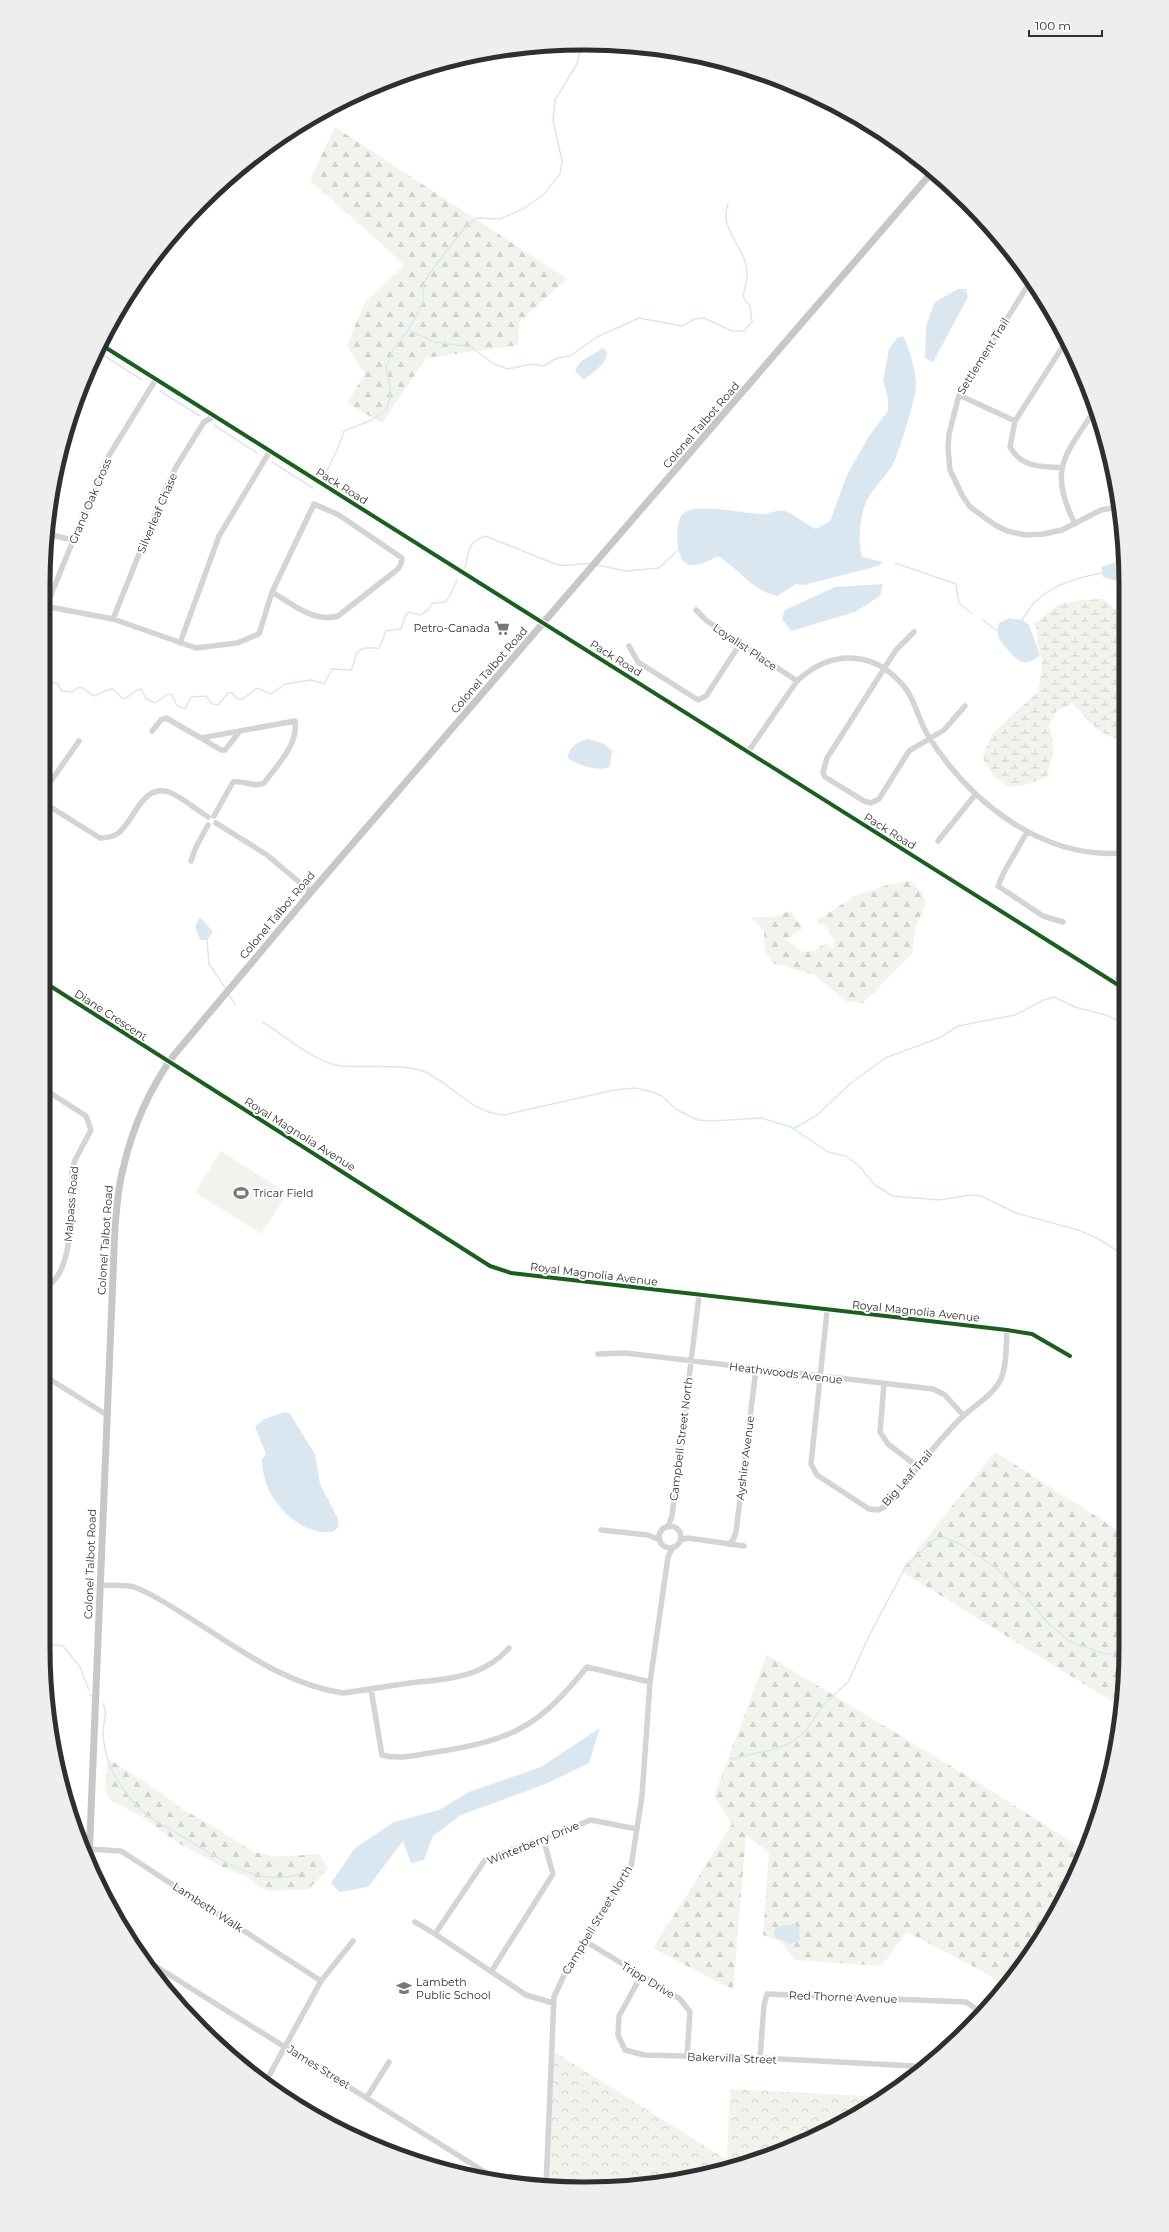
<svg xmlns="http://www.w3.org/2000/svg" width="1169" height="2232" viewBox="0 0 1169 2232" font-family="Montserrat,sans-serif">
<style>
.grass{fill:#f1f4ed}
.forest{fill:url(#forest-firs)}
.wetland{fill:url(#wetland-marsh)}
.park{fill:url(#park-crowns)}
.water{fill:#dbe7f0}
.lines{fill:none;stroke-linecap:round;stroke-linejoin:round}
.stream{stroke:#dbe7f0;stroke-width:1.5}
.minor{stroke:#d4d4d4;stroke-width:5.5}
.major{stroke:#c7c7c7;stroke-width:7}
.cycleway-casing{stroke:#fff;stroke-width:6}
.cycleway{stroke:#1b5e20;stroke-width:4}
.labels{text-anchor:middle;stroke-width:4;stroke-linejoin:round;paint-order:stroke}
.street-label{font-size:11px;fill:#2f2f2f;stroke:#fff}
.poi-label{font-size:11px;fill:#2f2f2f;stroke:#fff;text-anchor:start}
.rim{fill:none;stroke:#2f2f2f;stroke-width:5}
</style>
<defs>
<pattern id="forest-firs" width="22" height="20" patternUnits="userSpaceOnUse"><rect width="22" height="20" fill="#f1f4ed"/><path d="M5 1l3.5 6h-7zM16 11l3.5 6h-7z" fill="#cfd2cc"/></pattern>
<pattern id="wetland-marsh" width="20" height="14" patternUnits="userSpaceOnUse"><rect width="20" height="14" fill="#f1f4ed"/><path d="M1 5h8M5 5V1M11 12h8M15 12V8" fill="none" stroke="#cfd2cc"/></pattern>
<pattern id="park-crowns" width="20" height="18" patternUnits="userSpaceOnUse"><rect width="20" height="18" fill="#f1f4ed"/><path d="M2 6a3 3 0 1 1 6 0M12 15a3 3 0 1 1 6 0" fill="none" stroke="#cfd2cc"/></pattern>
</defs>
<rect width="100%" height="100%" fill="#fff"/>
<!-- grass -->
<path class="grass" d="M 221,1151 L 287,1193 L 261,1234 L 195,1192 Z"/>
<!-- forest -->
<path class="forest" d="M 335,127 L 567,279 L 519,322 L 518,345 L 426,358 L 382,423 L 347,403 L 365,374 L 347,345 L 365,302 L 405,265 L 310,180 Z
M 911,880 L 922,894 L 926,905 L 916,925 L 912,954 L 863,1003 L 845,1001 L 815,975 L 773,963 L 765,951 L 764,931 L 751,917 L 774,917 L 790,911 L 803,928 L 786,940 L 802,952 L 814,951 L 825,943 L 833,949 L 835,940 L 826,926 L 816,921 L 855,896 L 884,886 Z
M 995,1452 L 1124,1534 L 1125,1683 L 1121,1707 L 901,1571 Z
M 767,1655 L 987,1788 L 1084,1850 L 1070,1887 L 1014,1977 L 1005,1987 L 984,1972 L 907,1932 L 881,1966 L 795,1960 L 780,1941 L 763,1935 L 769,1853 L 746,1835 L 733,1990 L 653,1948 L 732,1824 L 714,1796 Z
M 108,1760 L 112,1761 L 160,1792 L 185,1811 L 213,1826 L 254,1852 L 277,1857 L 319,1854 L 328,1868 L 309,1889 L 270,1891 L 259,1887 L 246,1876 L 220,1866 L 175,1841 L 144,1818 L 109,1799 L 105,1786 Z"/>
<!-- wetland -->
<path class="wetland" d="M 1103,599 L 1122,614 L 1122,739 C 1102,740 1085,716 1072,703 L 1056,712 L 1049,725 L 1054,748 L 1047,777 L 1024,785 L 1008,787 L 993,775 L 982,757 L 992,734 L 1038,692 L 1042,666 L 1035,623 C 1044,619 1050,609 1058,605 C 1072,600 1088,600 1103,599 Z"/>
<!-- park -->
<path class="park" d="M 550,2049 L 727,2160 L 730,2089 L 886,2097 L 792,2148 L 724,2171 L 620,2188 L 549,2188 L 543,2187 Z"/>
<!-- water -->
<path class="water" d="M 174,235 L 171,245 L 153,274 L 144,273 L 155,255 Z
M 958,289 L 966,289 L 968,297 L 933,362 L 925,358 L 926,326 L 935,302 Z
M 903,336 C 909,347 917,374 916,386 C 915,401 899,453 892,466 C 886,476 876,485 870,495 C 860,509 857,542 862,557 L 883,562 L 878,566 L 804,585 L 796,584 L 777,596 C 749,589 741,570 718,556 C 710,560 700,566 690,565 C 675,563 675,526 681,516 C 691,500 747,515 764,514 C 770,513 779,509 785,511 C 795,515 806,524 816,529 L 830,521 L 847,475 L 869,436 L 888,411 L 888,398 L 883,381 L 889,349 L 897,338 Z
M 603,348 L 607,352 C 607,364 593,372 584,380 L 575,371 L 580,362 Z
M 1121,560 L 1122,582 L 1103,577 L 1101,567 Z
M 883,584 L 880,596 L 855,612 L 791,631 L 782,619 L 785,610 L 835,587 Z
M 1009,618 L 1022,620 L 1029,625 L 1040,655 C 1026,667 1018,663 1008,650 C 1000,640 995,637 999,623 Z
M 589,739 L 604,744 L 612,751 L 610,766 C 602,773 576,765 568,758 C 568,748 579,740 589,739 Z
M 200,917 L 213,932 L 207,940 L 200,940 L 195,926 Z
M 285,1412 L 290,1414 L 315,1454 L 320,1484 L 338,1519 C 342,1542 308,1530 298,1523 C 290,1518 279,1507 274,1499 C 266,1487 262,1473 262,1459 L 266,1454 L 255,1427 L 264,1419 Z
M 600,1728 L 589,1763 L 548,1783 L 461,1815 L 433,1836 L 424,1860 L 411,1863 L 403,1841 L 368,1887 L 339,1892 L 331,1883 L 355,1848 L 394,1822 L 439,1810 L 469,1792 L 541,1767 Z
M 795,1924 L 799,1928 L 800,1940 L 791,1944 L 775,1938 L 774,1931 L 780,1926 Z"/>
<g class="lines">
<!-- stream -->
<path class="stream" d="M 408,330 L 435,342 L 471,347 L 494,364 L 508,369 L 533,364 L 544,366 L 557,358 L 570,356 L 597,337 L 639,318 L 682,326 L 695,319 L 704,318 L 732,331 L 744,331 L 752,322 L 750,306 L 743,297 C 744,289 748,279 747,272 C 746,247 718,229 728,204
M 97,351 L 142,380
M 160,391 L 200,416
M 214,425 L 257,453
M 272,462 L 313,488
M 325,475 C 332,459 340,447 344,431 L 372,420 L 387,409 L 391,392 L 386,367 L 393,350 L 408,330 L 423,303 L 423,286 L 429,274 L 466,226 L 477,218 L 500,219 L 523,209 L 543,195 L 560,174 L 562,161 L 553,120 L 555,100 L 577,64 L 582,45
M 895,563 L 956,584 L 959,603 L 972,614
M 597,565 L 626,571 L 659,568 L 678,550
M 465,568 C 469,551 467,543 485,536 L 558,565 C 571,567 581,562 592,564
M 983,620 L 997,631
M 1022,620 C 1026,615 1030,607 1035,602 C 1052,585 1079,577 1102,573
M 44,690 C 49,684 50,682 57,683 L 62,691 L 72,692 C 83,681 85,693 95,696 L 107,690 L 113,689 L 123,699 C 131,697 133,690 141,689 L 146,699 L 155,703 L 168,694 L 172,695 C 176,704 176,708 186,708 L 189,700 L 192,697 L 206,696 L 212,704 L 218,705 L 228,693 L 232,693 L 238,699 L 243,699 L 257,688 L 271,694 L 285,684 L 311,680 L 324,684 L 332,669 L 351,670 C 357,661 352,650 366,648 C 371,647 375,649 379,648 L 386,631 L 401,629 L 405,616 L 409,612 L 420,615 L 428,610 L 433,603 L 445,602 L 450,596 L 457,580
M 207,940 L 209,964 L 226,989
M 229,994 L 235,1005
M 262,1022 C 285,1035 315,1063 341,1066 C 365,1068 404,1063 425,1072 C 452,1084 473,1114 504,1115 L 614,1090 L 635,1088 L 649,1091 L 662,1096 L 677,1110 L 698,1120 L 712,1121 L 761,1118 L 791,1127 L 828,1152 L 846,1156 L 858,1165 L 876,1186 L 893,1196 L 939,1200 L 970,1195 L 981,1196 L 1016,1213 L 1078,1230 L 1097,1238 L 1124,1255
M 793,1129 L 817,1115 L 851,1083 L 885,1058 L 939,1038 L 958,1026 L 1015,1015 L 1044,1000 L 1054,997 L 1075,1007 L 1106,1015 L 1123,1024
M 43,1643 L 63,1646 L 80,1667 L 89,1690
M 90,1695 L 94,1697
M 103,1704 C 108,1712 104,1720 103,1730 C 103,1742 106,1755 110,1766 C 116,1780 129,1798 139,1808 C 150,1819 162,1825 175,1832 C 211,1853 255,1889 300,1874
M 731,1759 L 775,1749 L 789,1744 L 803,1734 L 825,1703 L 848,1682 L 870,1634 L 905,1568 L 932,1541 L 939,1538 L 946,1538 L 962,1545 L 995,1567 L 1024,1595 L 1049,1624 L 1069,1641 L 1105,1654 L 1113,1653 L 1125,1646"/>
<!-- minor -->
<path class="minor" d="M 929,176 L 987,226
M 1030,282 L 959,395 L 949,434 L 948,447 L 950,470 L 962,495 L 970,507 L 995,525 L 1007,531 L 1025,535 L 1044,534 L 1062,530 L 1101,510 L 1119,507
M 100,344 L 1123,988
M 959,395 L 1015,421
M 1062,468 C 1040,466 1022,468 1010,447 L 1015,421 L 1065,343
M 1075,524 C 1048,470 1064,457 1094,411
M 47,530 L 56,536 L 73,540
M 44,606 L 113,619 L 196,648 L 237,643 L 259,634 L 272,592 L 314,504 L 339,515 L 402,558 L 401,564 L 398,569 L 338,616 C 314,623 292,604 272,592
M 46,607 L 105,462 L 156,379
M 696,610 L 707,621 L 797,681
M 113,619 L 162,497 L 176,467 L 204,422 L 215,416
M 914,632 L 896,650 L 827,758 L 823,772 L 825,777 L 864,801 L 871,803 L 879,799 L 909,751 L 944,730 L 965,706
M 180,643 L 219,536 L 270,451
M 629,646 L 638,662 L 698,700 L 706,696 L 740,644
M 152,731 L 161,720 L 166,718 L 201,738 L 295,721 C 299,744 277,765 264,783 C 254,788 244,780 233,782 L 214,816
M 201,738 L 221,750 L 225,750 L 240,731
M 748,752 L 797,681 C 829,651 870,649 901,683 C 915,697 918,721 929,737 C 970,802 1042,859 1122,853
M 44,791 L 79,741
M 44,803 L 100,838 C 106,838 112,837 117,834 C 134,823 141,783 169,792 C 180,796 197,810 208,817
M 216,823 L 267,855 L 311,892
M 1027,832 L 1004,872 L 998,886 L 1043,916 L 1063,922
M 938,841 L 975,795
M 191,861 L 196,847 L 208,825
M 44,982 L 490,1266 L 511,1273 L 563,1279 L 1007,1330 L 1032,1334 L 1070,1356
M 1115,983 L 1123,971
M 43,1291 C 50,1285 57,1279 61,1270 C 73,1243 71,1201 72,1171 L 75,1160 L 91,1130 L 86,1116 L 44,1089
M 827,1311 L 811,1464 L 817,1475 L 869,1509 L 878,1510 L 886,1506 C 909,1478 932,1448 957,1422 C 971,1407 992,1397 1001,1379 C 1007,1364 1006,1346 1007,1330
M 598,1354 L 625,1353 L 933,1389 L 945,1395 L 963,1415
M 43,1375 L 107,1415
M 884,1384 L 880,1432 L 888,1444 L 918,1467
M659 1537a11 11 0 1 1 22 0a11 11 0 1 1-22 0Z
M 668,1527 L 672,1516 L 699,1296
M 601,1530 L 648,1535 L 660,1540
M 680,1540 L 688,1538 L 744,1546
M 729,1544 L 733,1540 L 736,1532 L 756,1369
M 100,1585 C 110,1586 124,1584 134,1587 C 151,1593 169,1605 185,1615 C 235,1646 283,1684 343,1693 C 365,1690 388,1686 410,1683 C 445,1679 484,1678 509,1648
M 371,1689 L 382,1755 C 400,1760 417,1755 436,1752 C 513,1740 538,1727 587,1667 L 650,1682
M 89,1849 L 121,1851 L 321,1981
M 415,1922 L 435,1934
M 585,1941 L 680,1999 L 690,2012 L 687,2056
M 141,1957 L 496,2179
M 491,1972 L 553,1874 L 543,1838
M 641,1976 L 619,2016 L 618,2035 L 625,2050 L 644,2055 L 760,2058 L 914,2066 L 918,2073
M 553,2003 L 526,1995 L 435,1934 L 485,1860 L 591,1820 L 637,1829
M 760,2058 L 764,2005 L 767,1994 L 966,2002 L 981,2012
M 265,2083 L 321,1981 L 353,1941
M 367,2097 L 389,2062
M 546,2187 L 554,1997 L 565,1973 L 631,1867 L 642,1796 L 650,1682 L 668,1557 L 673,1547"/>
<!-- major -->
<path class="major" d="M 89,1860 L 115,1226 C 117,1207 118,1187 123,1169 C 132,1129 150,1088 174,1055 L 311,892 L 933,171"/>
<!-- cycleway casing -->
<g class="cycleway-casing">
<path id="cycleway" d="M 100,344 L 1123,988
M 44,982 L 490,1266 L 511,1273 L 563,1279 L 1007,1330 L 1032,1334 L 1070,1356"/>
</g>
<!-- cycleway -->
<use href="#cycleway" class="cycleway"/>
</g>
<!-- icons -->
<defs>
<g id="supermarket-bare" transform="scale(1.2)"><path d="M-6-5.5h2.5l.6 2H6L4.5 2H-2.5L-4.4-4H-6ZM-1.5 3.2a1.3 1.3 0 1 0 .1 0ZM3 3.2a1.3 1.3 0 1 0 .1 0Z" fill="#787878" stroke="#fff" stroke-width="2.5" paint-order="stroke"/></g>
<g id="stadium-bare" transform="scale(1.2)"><path d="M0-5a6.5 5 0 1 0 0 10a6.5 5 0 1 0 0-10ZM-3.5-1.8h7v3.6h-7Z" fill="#787878" stroke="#fff" stroke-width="2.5" paint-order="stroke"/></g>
<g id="school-bare" transform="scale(1.2)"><path d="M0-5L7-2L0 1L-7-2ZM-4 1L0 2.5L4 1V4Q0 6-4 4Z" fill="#787878" stroke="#fff" stroke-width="2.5" paint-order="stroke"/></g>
</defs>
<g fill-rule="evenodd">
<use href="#supermarket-bare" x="502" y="628"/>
<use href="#stadium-bare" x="241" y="1193"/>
<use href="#school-bare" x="404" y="1988"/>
</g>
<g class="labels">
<!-- street labels -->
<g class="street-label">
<text transform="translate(983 356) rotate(-58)" y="4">Settlement Trail</text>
<text transform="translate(701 425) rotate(-49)" y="4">Colonel Talbot Road</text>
<text transform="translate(342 486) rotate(32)" y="4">Pack Road</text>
<text transform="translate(90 501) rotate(-67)" y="4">Grand Oak Cross</text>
<text transform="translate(157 513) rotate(-67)" y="4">Silverleaf Chase</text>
<text transform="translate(745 647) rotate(34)" y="4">Loyalist Place</text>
<text transform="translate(616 658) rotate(32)" y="4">Pack Road</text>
<text transform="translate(489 670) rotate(-49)" y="4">Colonel Talbot Road</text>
<text transform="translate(890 831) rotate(32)" y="4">Pack Road</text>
<text transform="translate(277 915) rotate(-50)" y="4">Colonel Talbot Road</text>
<text transform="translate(111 1015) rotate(33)" y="4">Diane Crescent</text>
<text transform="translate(300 1134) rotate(32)" y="4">Royal Magnolia Avenue</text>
<text transform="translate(71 1204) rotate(-85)" y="4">Malpass Road</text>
<text transform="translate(105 1240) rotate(-86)" y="4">Colonel Talbot Road</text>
<text transform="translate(594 1274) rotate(7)" y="4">Royal Magnolia Avenue</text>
<text transform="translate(916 1311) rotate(6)" y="4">Royal Magnolia Avenue</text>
<text transform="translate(786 1373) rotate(7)" y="4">Heathwoods Avenue</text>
<text transform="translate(681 1439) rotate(-83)" y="4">Campbell Street North</text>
<text transform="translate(745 1458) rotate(-83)" y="4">Ayshire Avenue</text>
<text transform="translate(907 1478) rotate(-49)" y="4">Big Leaf Trail</text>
<text transform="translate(90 1564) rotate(-88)" y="4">Colonel Talbot Road</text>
<text transform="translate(533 1843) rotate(-22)" y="4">Winterberry Drive</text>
<text transform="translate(208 1907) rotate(33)" y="4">Lambeth Walk</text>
<text transform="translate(597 1920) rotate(-59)" y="4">Campbell Street North</text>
<text transform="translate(648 1980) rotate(31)" y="4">Tripp Drive</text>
<text transform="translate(843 1997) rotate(2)" y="4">Red Thorne Avenue</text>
<text transform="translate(732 2058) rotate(2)" y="4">Bakervilla Street</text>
<text transform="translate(319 2067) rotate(32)" y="4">James Street</text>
</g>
<!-- poi labels -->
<g class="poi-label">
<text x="490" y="632" text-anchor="end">Petro-Canada</text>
<text x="253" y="1197">Tricar Field</text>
<text x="416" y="1986">Lambeth<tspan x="416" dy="13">Public School</tspan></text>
</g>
</g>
<!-- crop -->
<path d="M0 0H1169V2232H0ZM584 50H585A534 534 0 0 1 1119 584V1648A534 534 0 0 1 585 2182H584A534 534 0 0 1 50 1648V584A534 534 0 0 1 584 50Z" fill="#eee" fill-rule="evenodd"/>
<path class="rim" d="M584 50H585A534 534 0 0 1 1119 584V1648A534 534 0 0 1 585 2182H584A534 534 0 0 1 50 1648V584A534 534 0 0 1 584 50Z"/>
<!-- scale -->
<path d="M1029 30v6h73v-6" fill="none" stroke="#2f2f2f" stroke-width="2"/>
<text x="1035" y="30" font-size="12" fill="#2f2f2f" stroke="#ffffff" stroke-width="3" paint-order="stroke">100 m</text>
</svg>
